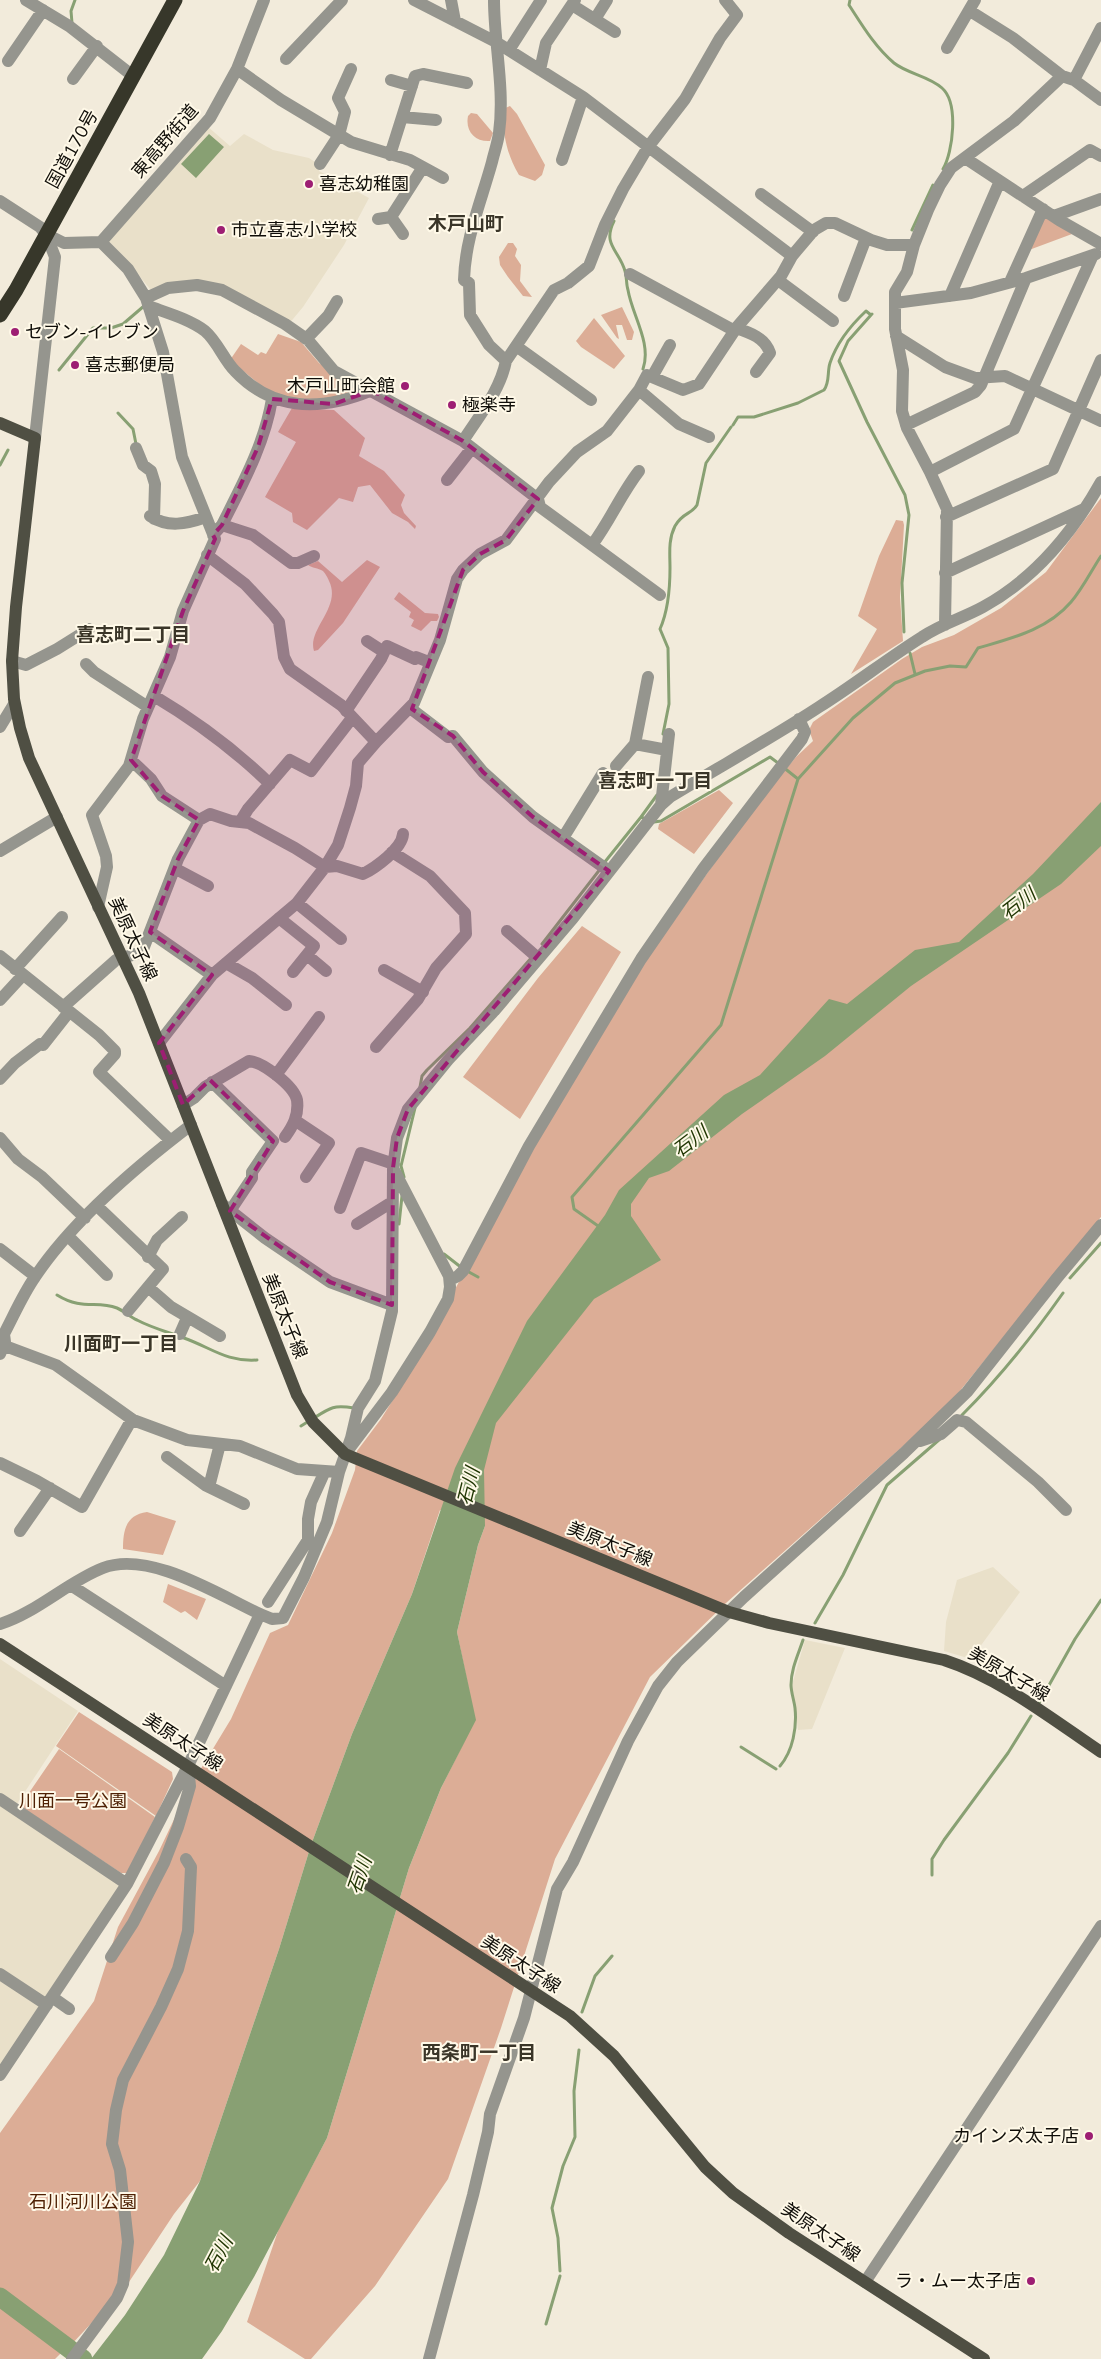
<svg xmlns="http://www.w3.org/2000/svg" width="1101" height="2359" viewBox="0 0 1101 2359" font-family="Mulish,'Noto Sans JP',sans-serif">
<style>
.built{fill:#e9e0c9}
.green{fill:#dcad96}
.water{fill:#88a073}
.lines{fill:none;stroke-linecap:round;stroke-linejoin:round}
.stream{stroke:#88a073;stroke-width:3}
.river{stroke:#88a073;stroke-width:19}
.minor{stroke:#95958e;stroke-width:12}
.major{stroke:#4f4f43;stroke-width:12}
.highway{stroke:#37372a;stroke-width:15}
.marked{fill:#9d1e73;fill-opacity:0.2;stroke:#9d1e73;stroke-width:4;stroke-dasharray:10 6;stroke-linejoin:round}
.poi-dot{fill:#9d1e73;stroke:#fff9e8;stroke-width:2}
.labels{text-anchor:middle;stroke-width:4;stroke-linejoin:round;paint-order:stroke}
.street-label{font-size:18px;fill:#0f0d08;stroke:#fff9e8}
.poi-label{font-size:18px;fill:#0f0d08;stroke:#fff9e8;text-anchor:start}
.park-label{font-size:18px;fill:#4f2104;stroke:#fff9e8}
.neighbourhood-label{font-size:19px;font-weight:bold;fill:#3a3528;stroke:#fff9e8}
.water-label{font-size:19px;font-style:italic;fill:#1e3400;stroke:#fff9e8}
</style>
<rect width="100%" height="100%" fill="#f2ebdb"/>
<!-- built -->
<path class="built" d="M 207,126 L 230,146 L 244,134 L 273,150 L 309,158 L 318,164 L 319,171 L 369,198 L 344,245 L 303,307 L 288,325 L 221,285 L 151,290 L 131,266 L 108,245 L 109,238 Z
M 993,1567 L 1020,1592 L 971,1659 L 944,1651 L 946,1622 L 957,1580 Z
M 805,1640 L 845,1648 L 812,1729 L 798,1730 L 792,1685 Z
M 0,1659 L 78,1711 L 11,1813 L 120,1885 L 0,2067 Z"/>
<!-- green -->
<path class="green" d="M 510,106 L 517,114 L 545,165 L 542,175 L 535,181 L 519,175 C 506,153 503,134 503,109 Z
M 471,113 L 477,114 L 493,133 L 490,141 C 475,142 465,131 468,116 Z
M 1043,218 L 1047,218 L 1072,234 L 1029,250 Z
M 508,243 L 513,243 L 517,249 L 515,256 L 521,265 L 520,281 L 532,297 L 523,296 L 508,277 L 500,265 L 499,257 Z
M 622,307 L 634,332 L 632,340 L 627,340 L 622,325 L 616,325 L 619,339 L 617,338 L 601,315 Z
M 594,318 L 625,356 L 614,369 L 581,347 L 576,341 Z
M 278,334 L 301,342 L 319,363 L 360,392 L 334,401 L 276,398 L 230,360 L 241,344 L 258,355 L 261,352 L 266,354 Z
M 292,408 L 334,410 L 365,438 L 359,456 L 384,471 L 405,495 L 401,505 L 404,513 L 416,526 L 415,529 L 408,522 L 392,513 L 370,485 L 358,487 L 353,502 L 339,498 L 307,530 L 293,522 L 292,513 L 265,497 L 296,442 L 278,432 Z
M 1101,498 L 1101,1217 L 946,1408 L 726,1603 L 650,1677 L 555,1859 L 501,2028 L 448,2179 L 375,2286 L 311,2359 L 305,2359 L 247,2322 L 279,2228 L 327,2138 L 409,1868 L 441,1788 L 475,1720 L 457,1632 L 478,1545 L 485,1526 L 440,1510 L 412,1594 L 352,1734 L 311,1845 L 279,1949 L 200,2181 L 174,2214 L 127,2285 L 70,2346 L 0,2291 L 0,2133 L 94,2001 L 118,1927 L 159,1851 L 188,1790 L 231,1719 L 270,1633 L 288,1625 L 332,1533 L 355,1470 L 357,1451 L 381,1419 L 419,1358 L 494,1215 L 642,966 L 751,811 L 796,757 L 813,741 L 809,730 L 813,722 L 902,659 L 922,647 L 954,635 L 1001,608 L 1046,572 Z
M 896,520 L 903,521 L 904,525 L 900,597 L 903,641 L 851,674 L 877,629 L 858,616 L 879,556 Z
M 367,560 L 380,567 L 343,623 L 318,650 L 314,651 C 307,629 342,607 329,581 C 328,578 325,573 323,571 C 318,568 312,568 308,565 L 318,561 L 342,582 Z
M 399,592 L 425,613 L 438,614 L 439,617 L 437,621 L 431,621 L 421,631 L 411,626 L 414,620 L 409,617 L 411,612 L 394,599 Z
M 719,790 L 733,803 L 694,854 L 658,829 L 659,824 Z
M 582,926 L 621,952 L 520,1119 L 463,1077 L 538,978 Z
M 147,1512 L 176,1521 L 163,1555 L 123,1549 C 123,1530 126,1515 147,1512 Z
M 168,1584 L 206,1599 L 197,1620 L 185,1611 L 181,1613 L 163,1602 Z
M 79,1712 L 172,1772 L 173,1779 L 156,1816 L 56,1746 Z
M 59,1749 L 155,1817 L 128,1873 L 121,1873 L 20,1806 Z
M 0,2305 L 62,2352 L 55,2359 L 0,2359 Z"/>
<!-- water -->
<path class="water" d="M 209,134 L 224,147 L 196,178 L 181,164 Z
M 1101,802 L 1101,846 L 1061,884 L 911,986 L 825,1056 L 742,1114 L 669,1171 L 649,1178 L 631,1204 L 631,1216 L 661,1260 L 594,1299 L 496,1423 L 484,1470 L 485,1526 L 478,1545 L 457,1632 L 476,1720 L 441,1788 L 409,1868 L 327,2138 L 254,2277 L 222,2331 L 202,2359 L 91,2359 L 125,2315 L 164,2255 L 200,2181 L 279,1949 L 311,1845 L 352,1734 L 412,1594 L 455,1468 L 527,1321 L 605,1215 L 619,1190 L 724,1095 L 760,1075 L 829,999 L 847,1004 L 915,950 L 959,942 L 1033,874 Z"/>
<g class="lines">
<!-- stream -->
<path class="stream" d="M 850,0 L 849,5 C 862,25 875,47 894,63 C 908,74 929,76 942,88 C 959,103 953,152 943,169
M 72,23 L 71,11 L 75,0
M 614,221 C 602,245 619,250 625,271 C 627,277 626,284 628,290 C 632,315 652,343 643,369
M 912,230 L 933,185
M 871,315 L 848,341 L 839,361 L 867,422 L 905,495 L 909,515 L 902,583 L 904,632
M 59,370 L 93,328 L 111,328 L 123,324 L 144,306
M 118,413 L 133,429 L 136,444
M 733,425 L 738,417 L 754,417 L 798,403 L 824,390 C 830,382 827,372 830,363 C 837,342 850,326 866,311 L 871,315 L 872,314
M 0,465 L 8,450
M 910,653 L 915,674
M 663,734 L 669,704 L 668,648 L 660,629 C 668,611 670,589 670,568 C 670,554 668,540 675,526 C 683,512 691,515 697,505 L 706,463 L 731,427
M 783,767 L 798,779
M 641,817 L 657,795
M 654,822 L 661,821 L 770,757 L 778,763
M 604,863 L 641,817 L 646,819
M 542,944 L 601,868
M 420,1087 L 422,1076 L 427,1070 L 470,1028 L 532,957
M 404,1177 L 401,1166 L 415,1108
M 399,1224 L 402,1196
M 601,1228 L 574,1209 L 572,1197 L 721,1025 L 798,779 L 853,718 L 895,683 L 925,671 L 950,666 L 966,667 L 978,648 C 1012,638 1047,630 1071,602 C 1083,588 1091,571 1101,556
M 444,1254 L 462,1268
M 467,1271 L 478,1277
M 1070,1278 L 1101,1243
M 57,1295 C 83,1311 96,1300 117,1308 C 124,1311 130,1317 137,1320 C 152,1328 168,1332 184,1338 C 212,1348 226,1362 257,1360
M 962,1415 C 999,1378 1032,1337 1063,1293
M 314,1418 C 331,1407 334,1405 354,1408
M 301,1426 L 309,1421
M 815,1623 L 843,1575 L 887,1485 L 940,1439
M 1039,1703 L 1075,1639 L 1101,1600
M 741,1747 L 776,1769
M 780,1766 C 793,1751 797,1727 795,1708 C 794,1700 791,1692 791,1685 C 791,1669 798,1655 803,1640
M 932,1875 L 932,1859 L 944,1840 L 1008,1753 L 1031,1716
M 582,2012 L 595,1976 L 612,1956
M 560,2271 L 558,2238 L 552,2208 L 563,2166 L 575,2137 L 574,2091 L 579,2050
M 546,2324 L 560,2276"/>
<!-- river -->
<path class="river" d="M 0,2297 L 83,2359"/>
<!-- minor -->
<path class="minor" d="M 26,0 L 69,26 L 133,76
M 414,0 L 496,42 L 583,97 L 792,256
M 451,0 L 455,21
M 494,0 C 494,43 505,89 499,133 C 498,142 494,153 492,162 C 481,202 465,239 464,280 L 469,283 L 470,315 L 489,345 L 506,361
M 572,5 L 615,32
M 970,11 L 1013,38 L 1062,76 L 1074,80 L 1101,100
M 595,19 L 607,0
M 947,48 L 975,0
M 509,50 L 541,0
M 286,59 L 342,0
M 8,61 L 43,10
M 237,69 L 281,100 L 351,142 L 410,160 L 443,178
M 540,70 L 546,43 L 575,0
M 73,79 L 97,46
M 391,80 L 412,86
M 1074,80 L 1101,28
M 402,117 L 436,120
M 390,155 L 415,76 L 423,74 L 467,83
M 965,158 L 1059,220 L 1101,244
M 562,160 L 583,97
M 320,164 L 339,135 L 345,112 L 338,98 L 351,69
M 761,194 L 813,232
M 1023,196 L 1090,150 L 1101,156
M 0,201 L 40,227 L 46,234 L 55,257 L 35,438
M 1054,216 L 1101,199
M 378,219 L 391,217
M 46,234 L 64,243 L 101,242 L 210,118 L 237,69 L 264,0
M 403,234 L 391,217 L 423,167
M 630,274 L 735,331
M 778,280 L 833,321
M 1010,282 L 1043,209
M 844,296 L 866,238
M 950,296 L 1000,181
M 146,298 L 168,288 L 197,285 L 222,290 L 285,324 L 308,340 L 334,371 L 463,441 L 538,499 L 540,507 L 660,595
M 895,303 L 971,293 L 1026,278 L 1096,254
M 148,306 C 167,313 189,319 205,331 C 217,341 224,360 235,371 C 274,412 321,411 370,391
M 736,328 C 751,333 765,338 770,353 L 756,372
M 896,336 L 945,367 L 975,378 L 1005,376 L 1101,421
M 306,339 L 328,316 L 337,301
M 516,346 L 591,400
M 652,377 L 670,345
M 639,390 L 679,424 L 709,437
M 906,425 L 975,392 L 981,385 L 1026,278
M 463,441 C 479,416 500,391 506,361 L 554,290 L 568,283 L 589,266 L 605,225 L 623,189 L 648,147 L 685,99 L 720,38 L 737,15 L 725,0
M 136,448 L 143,465 L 151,471 L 155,484 L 154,519
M 930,472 L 1014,429 L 1093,255
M 447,480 L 472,448
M 150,516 C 168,528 186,524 206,517
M 946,517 L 1053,469 L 1101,360
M 222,525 L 253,535 L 291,563 L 298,563 L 314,556
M 213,535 L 222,525 C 242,485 265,443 272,399
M 592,545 C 610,521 621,494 639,471
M 207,555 L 245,584 L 273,614 L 279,622 L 284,657 L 290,669 L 341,705 L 376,742
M 945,573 L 1084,509
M 945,625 L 947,509 L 930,472 L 907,428 L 902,411 L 903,370 L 895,329 L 895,292 L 907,272 L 914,245 L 928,210 L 940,185 L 951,168 L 1014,121 L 1062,76
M 367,641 L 384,652
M 12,661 L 26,665 L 57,649 L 89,629
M 86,664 L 94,672 L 148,707
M 648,677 L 635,744 L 667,750
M 154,696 C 196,721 235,750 270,784
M 410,708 L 448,737 L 453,736 L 483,772 L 533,817 L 609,871
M 346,711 L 381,659 L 387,646 L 415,659 L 416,657 L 429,662
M 0,727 L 14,704
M 131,760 L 151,779 L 162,796 L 199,820
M 616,766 L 635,744
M 661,805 L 669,734
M 240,822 L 248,809 L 290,760 L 311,771 L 352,718
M 563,838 L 603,773
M 0,851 L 57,817
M 176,869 L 208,886
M 297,903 L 341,939
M 98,907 L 107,867 L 106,856 L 92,815 L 129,766 L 143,719 L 170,657 L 183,611 L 215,539 L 182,457 L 163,352 L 146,298 L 128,269 L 101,242
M 279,918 L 314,946 L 293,972
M 507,931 L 538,958
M 150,932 L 212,975
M 307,955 L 326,971
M 0,956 L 99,1035 L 115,1051 L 115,1054 L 99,1072 L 170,1140
M 226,963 L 252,978 L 286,1005
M 15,969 L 62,917
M 384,970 L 423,992
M 0,1000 L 23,975
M 63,1007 L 116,960 L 142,952 L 178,859 L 199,820 L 210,814 L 231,821 L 249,823 L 295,848 L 325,867 L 337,866 L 363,874 C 375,868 402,849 403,834
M 159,1043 L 212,975 L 297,903 L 325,867 L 338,845 L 350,808 L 356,786 L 358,763 L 376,742 L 414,703 L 440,640 L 457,579 L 463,570 L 480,554 L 506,540 L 549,482 L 577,452 L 607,431 L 639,390 L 647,375 L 683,390 L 699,384 L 737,327 L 781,276 L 792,256 L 814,230 L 826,223 L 835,223 L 871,240 L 887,245 L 914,245
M 376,1047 L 418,999 L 436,968 L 466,934 L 465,913 L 430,876 L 392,852
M 276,1075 L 319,1017
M 0,1079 L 15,1063 L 40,1044 L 43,1045 L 69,1012
M 212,1082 L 273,1141 L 252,1172 L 252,1178 L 230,1211
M 183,1105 L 194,1098 L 205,1087 L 249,1061 C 263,1062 294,1086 297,1100 C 299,1115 293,1126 285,1137
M 296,1121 L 329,1143 L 306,1177
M 0,1138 L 18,1159 L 42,1177 L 85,1218
M 222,1204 L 265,1238 L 330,1282 L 392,1305
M 97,1206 L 163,1269 L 128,1311
M 340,1208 L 361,1153 L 394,1164
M 357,1224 L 392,1202
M 68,1236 L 107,1275
M 0,1249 L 35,1276
M 148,1257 L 157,1240 L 182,1217
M 450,1280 L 458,1276 L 463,1271 L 529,1146 L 641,959 L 703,869 L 802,739 L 805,732 L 799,719
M 148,1287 L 171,1307 L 220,1336
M 180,1334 L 187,1318
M 0,1344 L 56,1365 L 133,1420 L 187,1440 L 240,1446 L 297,1469 L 339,1472
M 0,1354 L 5,1342 L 4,1334 C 14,1315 23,1294 35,1277 C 73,1220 137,1166 191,1125
M 920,1441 L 941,1434 L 957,1420 L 966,1422 L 1038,1482 L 1066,1510
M 349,1449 L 392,1392 L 430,1332 L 448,1299 L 450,1287 L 449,1276 L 394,1170
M 167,1457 L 205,1485 L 244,1504
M 0,1463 L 37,1481 L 82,1507 L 132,1419
M 209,1487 L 220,1444
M 20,1531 L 50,1488
M 72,1586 L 226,1686
M 268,1602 L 308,1540 L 308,1519 L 311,1502 L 325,1471
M 0,1624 C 36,1613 69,1581 103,1568 C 149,1550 219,1595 260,1614 L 272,1619 L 283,1618 L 304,1577 L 327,1522 L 339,1472 L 351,1438 L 358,1408 L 375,1381 L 392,1311 L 393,1168 L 397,1138 L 408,1109 L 448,1060 L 494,1011 L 573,918 L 661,805 L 670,797 C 719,767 770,739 819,707 C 854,685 887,659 922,637 C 941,624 963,618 983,607 C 1034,579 1073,532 1101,482
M 0,1799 L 127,1884
M 111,1957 L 133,1923 L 164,1863 L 178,1827 L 190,1786 L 188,1766
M 0,1974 L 47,2005
M 52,1997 L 69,2009
M 0,2075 L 127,1884 L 188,1766 L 260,1614
M 865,2282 L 1101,1926
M 72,2359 L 117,2298 L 123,2284 L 128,2242 L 120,2170 L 112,2144 L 116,2110 L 123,2080 L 161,2007 L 178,1969 L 188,1931 L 191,1867 L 186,1859
M 429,2359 L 473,2195 L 488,2132 L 490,2114 L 524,2018 L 557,1889 L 573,1862 L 628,1741 L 658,1686 L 677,1662 L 744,1597 L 904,1453 L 967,1392 L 1057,1278 L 1101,1225"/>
<!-- major -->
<path class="major" d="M 0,423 L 35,438 L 16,607 L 12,661 L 14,699 L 20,728 L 29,758 L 139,993 L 297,1395 L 313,1422 L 345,1454 L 729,1612 L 769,1623 L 944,1660 C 1000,1678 1052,1719 1101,1752
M 0,1644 L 570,2016 L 614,2056 L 705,2167 L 733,2193 L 789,2233 L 984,2359"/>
<!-- highway -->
<path class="highway" d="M 0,315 L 16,290 L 175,0"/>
</g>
<!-- marked area -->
<path class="marked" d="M 370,391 L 379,394 L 463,441 L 538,499 L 506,540 L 480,554 L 463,570 L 412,709 L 453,736 L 483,772 L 533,817 L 609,871 L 408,1109 L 397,1138 L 393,1168 L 392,1305 L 330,1282 L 230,1211 L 273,1141 L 210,1080 L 183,1105 L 159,1043 L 212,975 L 150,932 L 178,859 L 199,820 L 162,796 L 131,760 L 183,611 L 215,539 L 213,535 L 222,525 L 258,447 L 272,399 L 334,404 Z"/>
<!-- markers -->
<g class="poi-dot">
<circle cx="309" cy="184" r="5"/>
<circle cx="221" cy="230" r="5"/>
<circle cx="15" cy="332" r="5"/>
<circle cx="75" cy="365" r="5"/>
<circle cx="405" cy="386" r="5"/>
<circle cx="452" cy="405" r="5"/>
<circle cx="1089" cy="2136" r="5"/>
<circle cx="1031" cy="2281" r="5"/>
</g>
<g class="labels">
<!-- street labels -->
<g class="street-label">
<text transform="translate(165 141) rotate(-49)" y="6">東高野街道</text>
<text transform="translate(72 149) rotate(-61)" y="6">国道170号</text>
<text transform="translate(133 939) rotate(65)" y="6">美原太子線</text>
<text transform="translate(285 1316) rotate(68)" y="6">美原太子線</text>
<text transform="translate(610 1544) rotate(22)" y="6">美原太子線</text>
<text transform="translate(1009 1674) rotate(30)" y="6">美原太子線</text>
<text transform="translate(183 1742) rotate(33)" y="6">美原太子線</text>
<text transform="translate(521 1964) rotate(33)" y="6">美原太子線</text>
<text transform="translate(821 2232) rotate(34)" y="6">美原太子線</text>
</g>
<!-- poi labels -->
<g class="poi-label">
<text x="319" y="190">喜志幼稚園</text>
<text x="231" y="236">市立喜志小学校</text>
<text x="25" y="338">セブン-イレブン</text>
<text x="85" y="371">喜志郵便局</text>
<text x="395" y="392" text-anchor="end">木戸山町会館</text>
<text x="462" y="411">極楽寺</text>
<text x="1079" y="2142" text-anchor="end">カインズ太子店</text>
<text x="1021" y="2287" text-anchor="end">ラ・ムー太子店</text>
</g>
<!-- park labels -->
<g class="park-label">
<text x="73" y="1807">川面一号公園</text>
<text x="83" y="2208">石川河川公園</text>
</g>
<!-- neighbourhood labels -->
<g class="neighbourhood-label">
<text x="466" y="230">木戸山町</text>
<text x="133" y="641">喜志町二丁目</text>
<text x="655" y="787">喜志町一丁目</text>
<text x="121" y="1350">川面町一丁目</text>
<text x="479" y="2059">西条町一丁目</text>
</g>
<!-- water labels -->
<g class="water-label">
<text transform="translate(1018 903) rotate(-38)" y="7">石川</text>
<text transform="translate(690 1141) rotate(-37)" y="7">石川</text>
<text transform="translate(468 1486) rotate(-76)" y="7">石川</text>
<text transform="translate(359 1875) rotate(-71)" y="7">石川</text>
<text transform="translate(218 2254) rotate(-62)" y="7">石川</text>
</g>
</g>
</svg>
